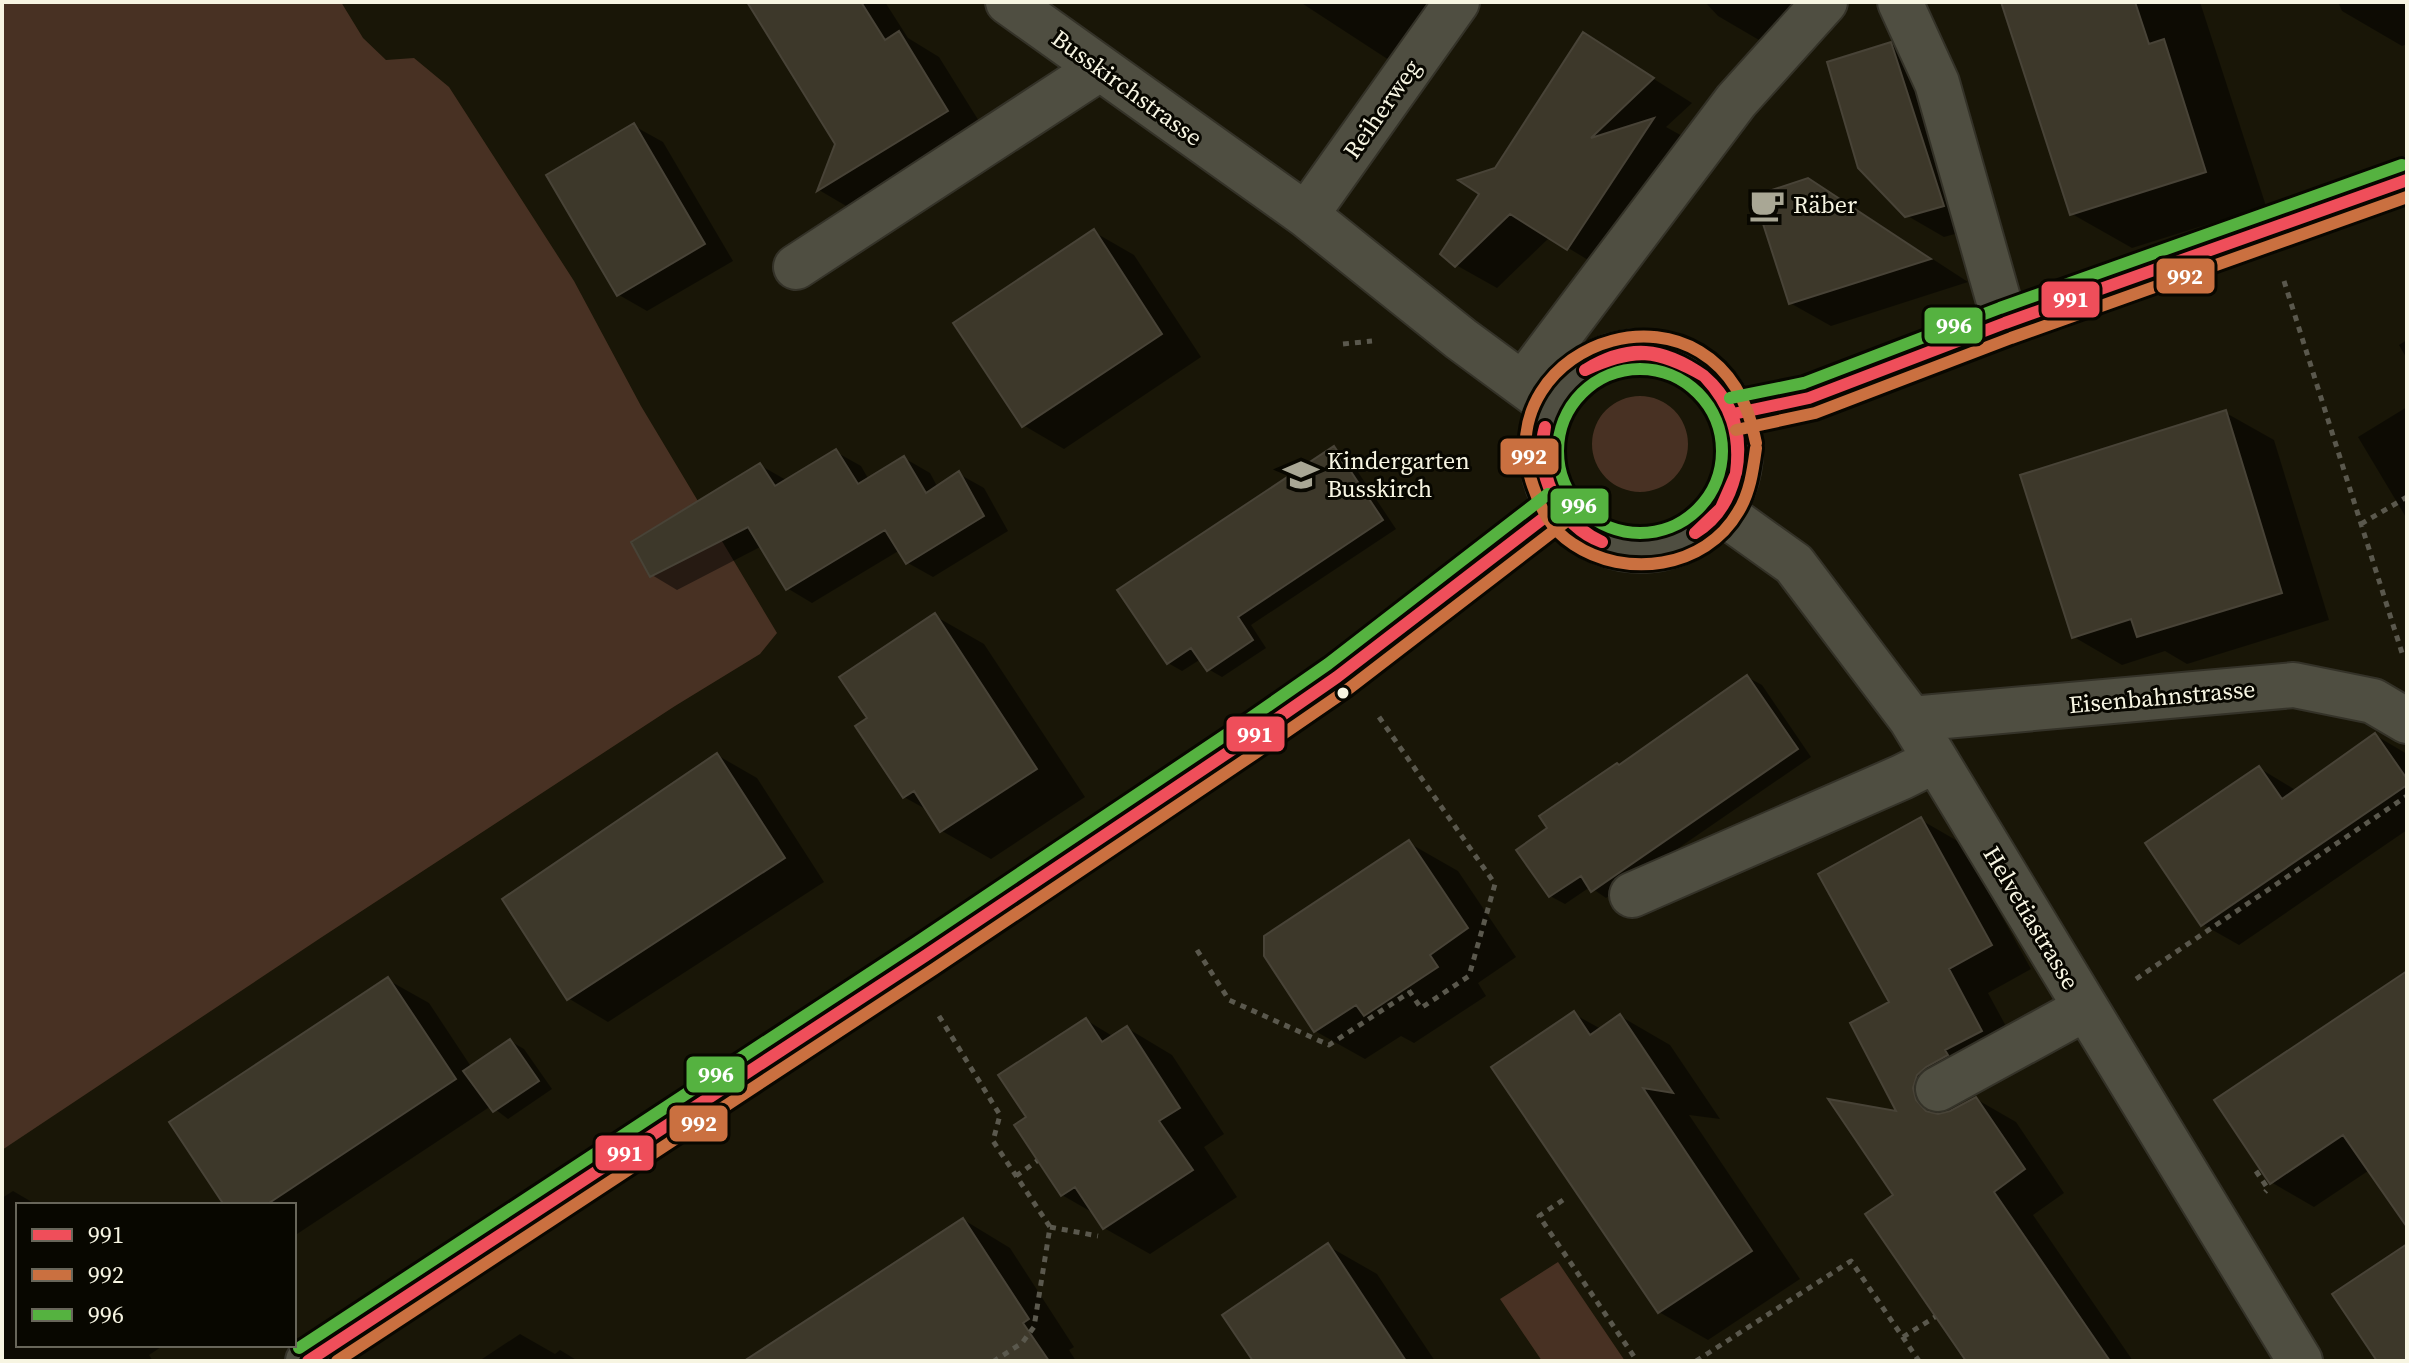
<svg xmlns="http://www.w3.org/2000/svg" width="2409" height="1363" viewBox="0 0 2409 1363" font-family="'Source Serif 4',serif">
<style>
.green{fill:#483123}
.shadow{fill:#0007}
.building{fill:#3d382a;stroke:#484337;stroke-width:2}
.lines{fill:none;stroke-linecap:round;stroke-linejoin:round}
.minor-casing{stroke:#343228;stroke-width:48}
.path{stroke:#5a584d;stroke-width:5;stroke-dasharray:6 6;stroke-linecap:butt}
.minor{stroke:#4f4e41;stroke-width:44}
.bus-1-casing{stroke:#080700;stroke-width:18}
.bus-2-casing{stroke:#080700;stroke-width:18}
.bus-3-casing{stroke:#080700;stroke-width:18}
.bus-1{stroke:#ef4e5a;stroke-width:12}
.bus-2{stroke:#ca7040;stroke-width:12}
.bus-3{stroke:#55b240;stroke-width:12}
.bus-dot{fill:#f7f5e2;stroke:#080700;stroke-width:3}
.labels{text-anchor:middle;stroke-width:6;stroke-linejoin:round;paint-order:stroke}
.street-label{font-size:24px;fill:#f7f5e2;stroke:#080700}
.poi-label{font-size:24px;fill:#f7f5e2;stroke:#080700;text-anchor:start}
.line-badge{stroke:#080700;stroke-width:3}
.badge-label{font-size:22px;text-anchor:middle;font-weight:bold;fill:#fff}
</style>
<rect width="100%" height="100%" fill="#191607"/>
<!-- green -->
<path class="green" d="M 2,2 L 341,2 L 363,38 L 386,60 L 414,58 L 449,87 L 574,281 L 641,406 L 777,633 L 760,654 L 675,706 L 322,937 L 2,1150 Z
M1592 444a48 48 0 1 1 96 0a48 48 0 1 1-96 0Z
M 1558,1262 L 1625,1361 L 1542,1361 L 1500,1299 Z"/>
<!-- shadow -->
<path class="shadow" d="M 749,2 L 885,2 L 908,38 L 939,57 L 987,134 L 858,213 L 819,190 L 837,144 Z
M 1300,2 L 1432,2 L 1392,62 Z
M 1705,2 L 1798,2 L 1759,40 L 1718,16 Z
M 2004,2 L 2200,2 L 2266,206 L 2132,248 L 2072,214 Z
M 2338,2 L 2407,2 L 2407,44 L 2402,46 L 2342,11 Z
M 1584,35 L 1692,103 L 1666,127 L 1693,142 L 1608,272 L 1550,237 L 1497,288 L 1456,265 L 1496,170 Z
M 1891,44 L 1928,66 L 1980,227 L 1944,237 L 1906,215 Z
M 634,126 L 663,142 L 733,261 L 647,311 L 619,295 Z
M 1807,181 L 1848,204 L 1968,282 L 1831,326 L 1790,303 Z
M 1094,232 L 1134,255 L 1201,357 L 1064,449 L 1023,425 Z
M 2407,340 L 2407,359 L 2399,345 Z
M 2407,407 L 2407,519 L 2358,437 Z
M 2226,413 L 2274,440 L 2329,620 L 2187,664 L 2165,651 L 2122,665 L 2074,637 Z
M 1334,449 L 1348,457 L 1396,529 L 1251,625 L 1266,648 L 1222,677 L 1208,669 L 1201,659 L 1182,671 L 1168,663 Z
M 836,452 L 861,466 L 869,480 L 904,458 L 930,473 L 938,488 L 959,474 L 984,488 L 1008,531 L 933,577 L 908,563 L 900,550 L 812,603 L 787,588 L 762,546 L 677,590 L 652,575 L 760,465 L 786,480 Z
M 935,616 L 984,644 L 1085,797 L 991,859 L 942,831 L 929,811 L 904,797 L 870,719 Z
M 1747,677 L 1762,685 L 1811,757 L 1606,898 L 1590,887 L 1565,904 L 1550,896 L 1550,829 Z
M 2375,735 L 2407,754 L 2407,830 L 2239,945 L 2202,924 L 2259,768 L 2297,791 Z
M 717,755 L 757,778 L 824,882 L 608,1022 L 568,998 Z
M 1921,820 L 1961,843 L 2031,969 L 1988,993 L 2021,1054 L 1957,1098 L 1953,1111 L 1976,1099 L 2016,1122 L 2064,1193 L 2033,1215 L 2133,1361 L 1968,1361 L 1895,1196 L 1900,1114 L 1892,1003 Z
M 1409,843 L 1458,871 L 1516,957 L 1478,983 L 1486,996 L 1414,1043 L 1401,1036 L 1365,1059 L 1315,1031 Z
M 2407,972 L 2407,1175 L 2377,1165 L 2314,1207 L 2271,1182 Z
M 388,980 L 429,1003 L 472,1068 L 510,1041 L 524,1049 L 552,1089 L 508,1119 L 491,1106 L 294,1236 L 294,1205 L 226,1205 Z
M 1574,1014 L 1601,1029 L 1620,1016 L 1670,1045 L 1720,1119 L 1689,1115 L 1800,1279 L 1708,1340 L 1659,1312 Z
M 1086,1020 L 1114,1037 L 1127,1028 L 1172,1055 L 1224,1134 L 1204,1147 L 1237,1197 L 1150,1254 L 1104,1228 L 1095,1214 L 1062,1195 L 1029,1117 Z
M 13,1191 L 37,1205 L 18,1205 L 18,1345 L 164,1345 L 149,1355 L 153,1361 L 2,1361 L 2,1198 Z
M 964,1220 L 1010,1248 L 1074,1347 L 1069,1350 L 1076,1361 L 747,1361 Z
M 1328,1246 L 1377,1274 L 1435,1361 L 1255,1361 Z
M 520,1334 L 555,1354 L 560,1350 L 578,1361 L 479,1361 Z"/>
<!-- building -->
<path class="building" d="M 747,2 L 861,2 L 885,40 L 899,31 L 948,111 L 817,191 L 835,144 Z
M 2001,2 L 2135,2 L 2149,44 L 2164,39 L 2206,172 L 2070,215 Z
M 1583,32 L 1654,78 L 1591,138 L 1654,118 L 1567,250 L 1510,214 L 1455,267 L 1440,254 L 1479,194 L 1458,180 L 1495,168 Z
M 1891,42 L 1944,206 L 1905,217 L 1858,168 L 1827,62 Z
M 634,123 L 705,244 L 617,296 L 546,175 Z
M 1808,178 L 1931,259 L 1789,304 L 1754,196 Z
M 1094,229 L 1162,334 L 1022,427 L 953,323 Z
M 2226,410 L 2282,593 L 2137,637 L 2131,619 L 2072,638 L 2020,475 Z
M 1334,446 L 1383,520 L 1238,617 L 1253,640 L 1207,671 L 1191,648 L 1167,664 L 1117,590 Z
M 836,449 L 858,484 L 904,456 L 926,493 L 959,471 L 984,516 L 906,564 L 885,530 L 786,590 L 748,527 L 650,577 L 631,542 L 760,463 L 775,486 Z
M 935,613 L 1037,769 L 940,832 L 914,791 L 903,798 L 855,726 L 867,718 L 839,677 Z
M 1747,675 L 1798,749 L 1591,892 L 1581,876 L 1549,897 L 1516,850 L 1547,828 L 1539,816 L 1617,763 L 1619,765 Z
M 2375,733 L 2407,779 L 2407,785 L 2201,926 L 2145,843 L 2259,766 L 2282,799 Z
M 717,753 L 785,858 L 567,1000 L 502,899 Z
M 1921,817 L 1992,945 L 1949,969 L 1982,1031 L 1945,1050 L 1948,1055 L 1926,1067 L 1917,1075 L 1913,1088 L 1916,1100 L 1926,1111 L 1938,1114 L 1950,1111 L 1976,1097 L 2025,1169 L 1994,1192 L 2110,1361 L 1966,1361 L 1865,1214 L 1893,1195 L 1828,1099 L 1896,1111 L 1850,1023 L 1889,1002 L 1818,874 Z
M 1409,840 L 1468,928 L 1430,955 L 1438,967 L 1364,1016 L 1356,1005 L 1314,1032 L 1264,956 L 1264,936 Z
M 2407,971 L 2407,1227 L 2343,1135 L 2270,1184 L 2214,1100 Z
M 388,977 L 456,1079 L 266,1205 L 224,1205 L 169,1122 Z
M 1574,1011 L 1590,1035 L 1620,1014 L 1673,1093 L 1643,1088 L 1752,1251 L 1658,1313 L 1491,1067 Z
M 1086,1018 L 1102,1042 L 1127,1026 L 1180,1108 L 1159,1121 L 1193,1170 L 1103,1229 L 1075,1187 L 1061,1196 L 1014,1125 L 1026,1117 L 998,1075 Z
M 510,1039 L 539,1081 L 493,1112 L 463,1071 Z
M 963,1218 L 1029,1319 L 1023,1323 L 1049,1361 L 744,1361 Z
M 1328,1243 L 1406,1361 L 1253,1361 L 1222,1315 Z
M 2407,1244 L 2407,1361 L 2377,1361 L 2332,1294 Z"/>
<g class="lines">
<!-- minor casing -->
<g class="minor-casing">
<path id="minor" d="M 1008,2 L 1306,215 L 1461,339 L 1552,406
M 1900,2 L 1937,83 L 2005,323
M 1306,215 L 1457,2
M 796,267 L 1099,69
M1542 451a99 99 0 1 1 198 0a99 99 0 1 1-198 0Z
M 1523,384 L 1736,101 L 1825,2
M 1733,414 L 1809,398 L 2005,323 L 2407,180
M 1720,511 L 1794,564 L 1911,719 L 2300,1361
M 1911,719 L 2294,685 L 2373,701 L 2407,721
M 1632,895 L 1902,777 L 1936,760
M 1938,1089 L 2086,1008
M 308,1361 L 925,956 L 1245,741 L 1337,677 L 1558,507"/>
</g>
<!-- path -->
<path class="path" d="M 2284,281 L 2402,653
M 1343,344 L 1372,341
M 2361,524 L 2407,497
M 1379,717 L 1495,884 L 1469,976 L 1421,1008 L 1407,988
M 1197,950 L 1229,1000 L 1329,1045 L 1410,992
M 2136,979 L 2407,796
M 939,1016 L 1000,1115 L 993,1141 L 1050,1227 L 1034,1327 L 1022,1343 L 994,1361
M 2256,1171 L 2268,1189 L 2265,1192
M 1016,1176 L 1037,1161
M 1563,1200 L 1539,1216 L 1637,1361
M 1050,1227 L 1098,1236
M 1903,1337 L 1935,1317
M 1696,1361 L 1851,1261 L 1919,1361"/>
<!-- minor -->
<use href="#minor" class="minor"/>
<!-- bus-1 casing -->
<g class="bus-1-casing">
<path id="bus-1" d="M 1585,370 C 1629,343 1663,347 1704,376
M 1585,370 C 1634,347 1657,349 1704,376
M 1704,376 C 1734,402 1743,435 1736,473
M 1704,376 C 1731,405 1741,434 1736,473
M 1733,414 L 1809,398 L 2005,323 L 2407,180
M 1545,427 C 1536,476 1558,521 1602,542
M 1545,427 C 1532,471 1559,527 1602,542
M 1695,533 L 1721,508 L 1735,476
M 1695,533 C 1717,520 1729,500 1735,476
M 308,1361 L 925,956 L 1245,741 L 1337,677 L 1558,507"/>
</g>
<!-- bus-2 casing -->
<g class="bus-2-casing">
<path id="bus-2" d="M 1736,430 L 1815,413 L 2011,338 L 2407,197
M 1756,443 C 1722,259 1481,340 1533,486 C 1541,509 1551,530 1573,544 C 1625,579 1705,569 1738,512 C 1750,493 1753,470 1756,448
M 337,1361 L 934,969 L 1254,754 L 1347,690 L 1568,520"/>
</g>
<!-- bus-3 casing -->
<g class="bus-3-casing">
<path id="bus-3" d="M1558 451a82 82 0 1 1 164 0a82 82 0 1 1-164 0Z
M 1730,398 L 1804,383 L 2000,308 L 2402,165
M 299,1348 L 916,943 L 1236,728 L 1328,664 L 1548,494"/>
</g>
<!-- bus-1 -->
<use href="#bus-1" class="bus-1"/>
<!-- bus-2 -->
<use href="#bus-2" class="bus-2"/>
<!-- bus-3 -->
<use href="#bus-3" class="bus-3"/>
</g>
<!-- icons -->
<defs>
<g id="cafe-bare" transform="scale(2.76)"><path d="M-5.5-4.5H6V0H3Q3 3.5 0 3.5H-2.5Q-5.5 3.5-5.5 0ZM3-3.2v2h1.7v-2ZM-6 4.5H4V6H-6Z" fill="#a9a795" stroke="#080700" stroke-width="2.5" paint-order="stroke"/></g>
<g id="school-bare" transform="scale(2.76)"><path d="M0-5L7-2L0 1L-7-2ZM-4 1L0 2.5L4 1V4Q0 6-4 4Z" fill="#a9a795" stroke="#080700" stroke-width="2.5" paint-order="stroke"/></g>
</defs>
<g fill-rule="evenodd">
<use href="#cafe-bare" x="1767" y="205"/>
<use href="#school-bare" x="1301" y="475"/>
</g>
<!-- markers -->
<circle class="bus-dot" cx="1343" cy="693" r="7"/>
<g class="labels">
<!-- street labels -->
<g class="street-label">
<text transform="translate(1127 88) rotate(36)" y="8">Busskirchstrasse</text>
<text transform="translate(1382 109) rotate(-55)" y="8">Reiherweg</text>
<text transform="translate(2162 697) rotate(-5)" y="8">Eisenbahnstrasse</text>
<text transform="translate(2031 918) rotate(59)" y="8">Helvetiastrasse</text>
</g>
<!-- poi labels -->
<g class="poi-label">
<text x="1793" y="213">Räber</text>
<text x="1327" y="469">Kindergarten<tspan x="1327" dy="28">Busskirch</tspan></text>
</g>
</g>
<g class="line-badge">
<rect x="2155" y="257" width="61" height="38" rx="8" fill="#ca7040"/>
<rect x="2040" y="280" width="61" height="39" rx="8" fill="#ef4e5a"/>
<rect x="1923" y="306" width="61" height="39" rx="8" fill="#55b240"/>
<rect x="1499" y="437" width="61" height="39" rx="8" fill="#ca7040"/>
<rect x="1549" y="487" width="61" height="38" rx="8" fill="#55b240"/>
<rect x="1225" y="715" width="61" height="38" rx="8" fill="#ef4e5a"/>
<rect x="685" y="1055" width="61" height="39" rx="8" fill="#55b240"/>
<rect x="668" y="1104" width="61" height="39" rx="8" fill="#ca7040"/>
<rect x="594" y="1134" width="61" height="38" rx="8" fill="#ef4e5a"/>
</g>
<g class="badge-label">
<text x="2185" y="284">992</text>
<text x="2071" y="307">991</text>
<text x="1954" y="333">996</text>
<text x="1529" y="464">992</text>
<text x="1579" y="513">996</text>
<text x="1255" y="742">991</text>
<text x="716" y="1082">996</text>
<text x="699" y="1131">992</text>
<text x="625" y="1161">991</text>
</g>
<!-- border -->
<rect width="2409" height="1363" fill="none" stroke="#f7f5e2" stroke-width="8"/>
<!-- legend -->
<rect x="16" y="1203" width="280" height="144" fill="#080700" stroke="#68665a" stroke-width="2"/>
<rect x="32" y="1229" width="40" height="12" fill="#ef4e5a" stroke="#68665a" stroke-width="2"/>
<text x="88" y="1243" font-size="24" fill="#f7f5e2">991</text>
<rect x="32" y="1269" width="40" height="12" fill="#ca7040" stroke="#68665a" stroke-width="2"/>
<text x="88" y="1283" font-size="24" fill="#f7f5e2">992</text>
<rect x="32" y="1309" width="40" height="12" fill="#55b240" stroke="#68665a" stroke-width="2"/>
<text x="88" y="1323" font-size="24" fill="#f7f5e2">996</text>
</svg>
